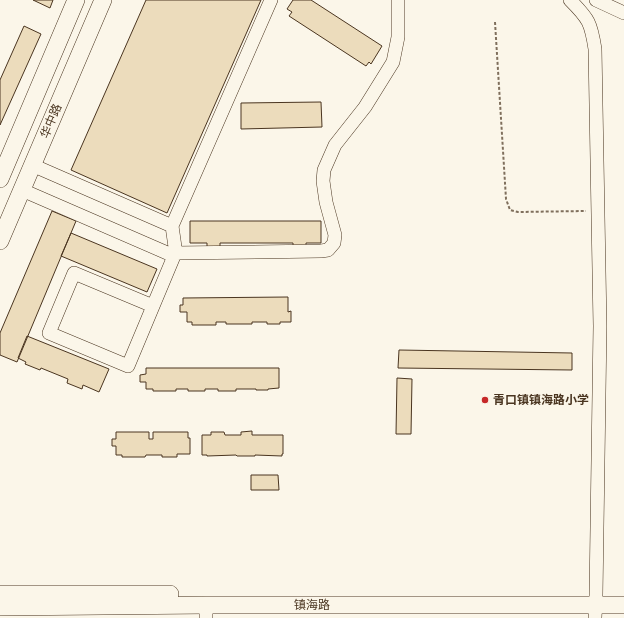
<svg xmlns="http://www.w3.org/2000/svg" width="624" height="618" viewBox="0 0 624 618" font-family="'PT Sans Narrow','Noto Sans SC',sans-serif">
<style>
.building{fill:#ecdcbc;stroke:#4a3520}
.lines{fill:none;stroke-linecap:round;stroke-linejoin:round}
.minor-casing{stroke:#4a3520;stroke-width:14}
.major-casing{stroke:#4a3520;stroke-width:18}
.path{stroke:#7f6f5c;stroke-width:2;stroke-dasharray:3 2;stroke-linecap:butt}
.minor{stroke:#fbf6e9;stroke-width:13}
.major{stroke:#fbf6e9;stroke-width:17}
.poi-dot{fill:#c62828;stroke:#fbf6e9;stroke-width:1.5}
.labels{text-anchor:middle;stroke-width:3;stroke-linejoin:round;paint-order:stroke}
.street-label{font-size:12px;fill:#4a3520;stroke:#fbf6e9}
.poi-label{font-size:12px;font-weight:bold;fill:#4a3520;stroke:#fbf6e9;text-anchor:start}
</style>
<rect width="100%" height="100%" fill="#fbf6e9"/>
<!-- building -->
<path class="building" d="M 33,0 L 53,0 L 50,8 Z
M 146,0 L 261,0 L 167,213 L 71,170 Z
M 293,0 L 311,0 L 382,46 L 371,64 L 369,62 L 366,66 L 289,16 L 292,12 L 287,9 Z
M 24,26 L 41,34 L 0,125 L 0,80 Z
M 321,102 L 322,127 L 241,129 L 241,103 Z
M 52,211 L 76,221 L 17,362 L 0,355 L 0,333 Z
M 190,221 L 321,221 L 321,243 L 306,243 L 306,247 L 293,246 L 293,243 L 220,243 L 220,247 L 207,247 L 207,243 L 190,243 Z
M 71,233 L 157,269 L 147,292 L 61,256 Z
M 288,297 L 288,312 L 291,311 L 291,322 L 280,322 L 280,324 L 267,324 L 267,322 L 252,322 L 252,324 L 226,324 L 226,322 L 216,322 L 216,325 L 192,325 L 192,322 L 187,322 L 187,312 L 180,312 L 180,305 L 183,305 L 183,298 Z
M 27,336 L 109,369 L 99,392 L 83,385 L 82,389 L 67,383 L 68,379 L 41,368 L 40,370 L 25,364 L 26,362 L 18,358 Z
M 399,350 L 572,353 L 572,370 L 398,368 Z
M 146,368 L 279,368 L 279,388 L 268,389 L 268,390 L 256,390 L 256,389 L 236,389 L 236,391 L 218,391 L 218,389 L 205,389 L 205,391 L 188,391 L 188,389 L 176,389 L 176,391 L 153,391 L 153,389 L 146,389 L 146,382 L 140,382 L 140,375 L 146,374 Z
M 397,378 L 412,379 L 411,434 L 396,434 Z
M 252,431 L 252,435 L 283,435 L 283,454 L 282,454 L 282,456 L 255,455 L 255,456 L 237,456 L 236,455 L 207,456 L 207,455 L 202,455 L 202,435 L 211,435 L 211,432 L 224,432 L 225,435 L 241,435 L 241,432 Z
M 116,432 L 149,432 L 149,439 L 153,439 L 153,432 L 188,432 L 188,438 L 190,438 L 190,454 L 177,454 L 177,457 L 162,457 L 162,455 L 146,455 L 145,457 L 122,457 L 122,455 L 116,455 L 116,446 L 112,446 L 112,439 L 116,439 Z
M 251,475 L 278,475 L 279,490 L 251,490 Z"/>
<g class="lines">
<!-- minor casing -->
<g class="minor-casing">
<path id="minor" d="M 570,0 C 589,19 591,23 595,49 L 600,326 L 596,595 L 595,618
M 596,0 L 624,13
M 32,165 L 172,226 L 271,0
M 22,190 L 174,256
M 175,253 L 321,251 L 328,250 L 334,243 L 335,235 L 326,202 L 323,181 L 324,170 L 335,145 L 365,107 L 393,62 L 398,37 L 398,0
M 153,306 L 74,273 L 49,333 L 128,366 L 174,256 L 175,247 L 172,226
M 206,618 L 206,605"/>
</g>
<!-- major casing -->
<g class="major-casing">
<path id="major" d="M 0,179 L 76,0
M 0,241 L 103,0
M 0,594 L 170,594
M 0,607 L 206,605 L 624,605"/>
</g>
<!-- path -->
<path class="path" d="M 495,22 L 506,199 L 510,210 L 518,212 L 586,211"/>
<!-- minor -->
<use href="#minor" class="minor"/>
<!-- major -->
<use href="#major" class="major"/>
</g>
<!-- markers -->
<circle class="poi-dot" cx="485" cy="400" r="4"/>
<g class="labels">
<!-- street labels -->
<g class="street-label">
<text transform="translate(51 121) rotate(-67)" y="4">华中路</text>
<text x="312" y="609">镇海路</text>
</g>
<!-- poi labels -->
<g class="poi-label">
<text x="493" y="404">青口镇镇海路小学</text>
</g>
</g>
</svg>
